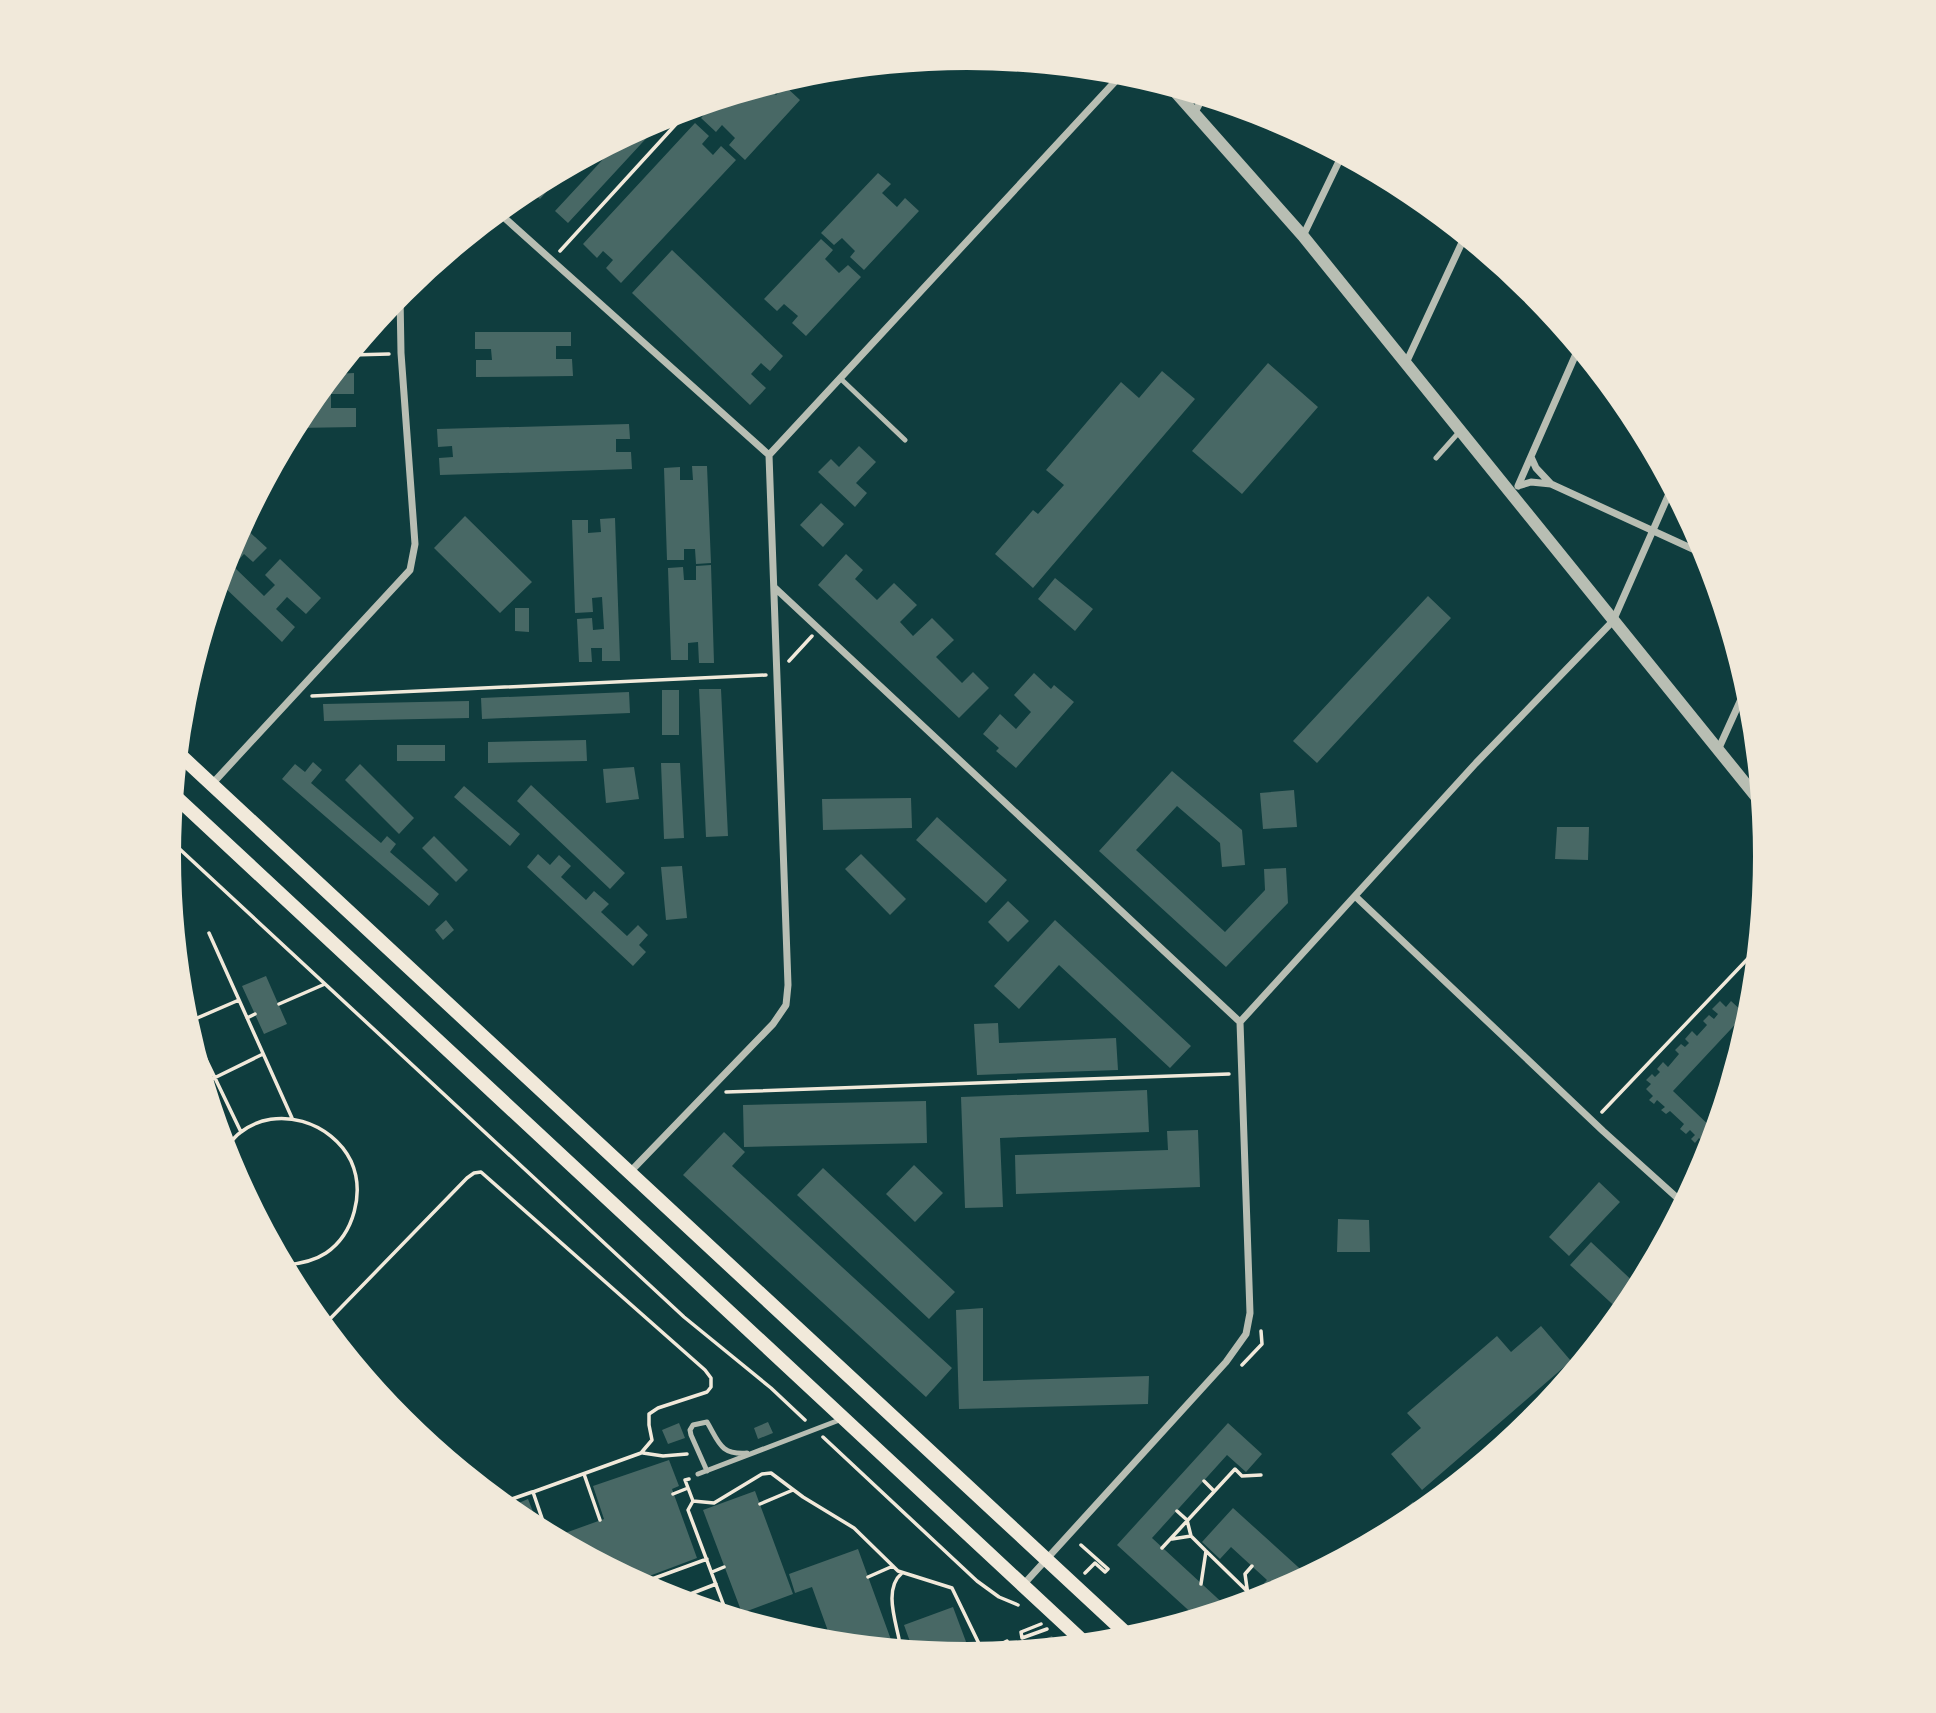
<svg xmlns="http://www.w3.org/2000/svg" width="1936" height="1713" viewBox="0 0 1936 1713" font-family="'Source Sans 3',sans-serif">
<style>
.building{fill:#486865}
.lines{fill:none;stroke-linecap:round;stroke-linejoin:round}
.path{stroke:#f1e9da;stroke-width:3.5}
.service{stroke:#b8beb3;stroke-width:5}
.minor{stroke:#b8beb3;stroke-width:7}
.tertiary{stroke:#b8beb3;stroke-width:12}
.secondary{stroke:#f1e9da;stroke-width:14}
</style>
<rect width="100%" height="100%" fill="#0f3d3e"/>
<!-- building -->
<path class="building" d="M 785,86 L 800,100 L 745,160 L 729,145 L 735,138 L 722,125 L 716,132 L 701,118 L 715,103 L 767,87 L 776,95 Z
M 665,118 L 568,223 L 555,211 L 619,142 Z
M 695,123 L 709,136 L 702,144 L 713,155 L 721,146 L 736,160 L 621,283 L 606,268 L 613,260 L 603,251 L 597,258 L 583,244 Z
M 566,170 L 540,199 L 529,190 Z
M 878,173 L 891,184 L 882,193 L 897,207 L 905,198 L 919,211 L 864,270 L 850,257 L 855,251 L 842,238 L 834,245 L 821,233 Z
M 821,239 L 833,250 L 825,259 L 839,273 L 848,265 L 861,277 L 806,336 L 792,323 L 798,316 L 784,304 L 777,311 L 764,299 Z
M 672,250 L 783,356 L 770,371 L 761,363 L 751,374 L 766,388 L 750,405 L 632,293 Z
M 475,332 L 571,332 L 571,346 L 556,346 L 556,359 L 572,359 L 573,376 L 476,377 L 476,360 L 492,360 L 491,349 L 475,349 Z
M 1268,363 L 1318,407 L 1242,494 L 1192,451 Z
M 1162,371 L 1195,399 L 1033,588 L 995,554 L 1033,510 L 1038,514 L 1064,485 L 1046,470 L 1121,382 L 1139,398 Z
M 354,373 L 354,394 L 331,394 L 331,408 L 356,408 L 356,427 L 296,428 L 307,409 L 314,408 L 314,400 L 336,374 Z
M 629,424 L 630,439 L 616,439 L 616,452 L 631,452 L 632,469 L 440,475 L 439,458 L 453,457 L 452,446 L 438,447 L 437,429 Z
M 859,446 L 876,462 L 856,483 L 867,493 L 855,507 L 818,472 L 831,459 L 839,467 Z
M 692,466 L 707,466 L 711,563 L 696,564 L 695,549 L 684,549 L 684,560 L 667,560 L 664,468 L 680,467 L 680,480 L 693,480 Z
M 821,503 L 844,524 L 823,547 L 800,525 Z
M 465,516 L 532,582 L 500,613 L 434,548 Z
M 615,518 L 620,661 L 602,661 L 602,648 L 591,648 L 592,662 L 579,662 L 577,619 L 592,618 L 593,630 L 604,629 L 602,597 L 592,598 L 593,612 L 575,613 L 572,520 L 588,520 L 588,533 L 601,532 L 600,519 Z
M 243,526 L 267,548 L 253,562 L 244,554 L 233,566 L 264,596 L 275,585 L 265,575 L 280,559 L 321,598 L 306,614 L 287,597 L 276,609 L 295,627 L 282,642 L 220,583 L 230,550 Z
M 846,554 L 863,570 L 855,579 L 877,600 L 894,583 L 917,605 L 900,622 L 913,636 L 932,618 L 954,640 L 936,657 L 962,683 L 973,672 L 989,688 L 959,718 L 818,585 Z
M 711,565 L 714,663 L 699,663 L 698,642 L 688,643 L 688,660 L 671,660 L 668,568 L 683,567 L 684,580 L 696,580 L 696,566 Z
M 1055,578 L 1093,609 L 1075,631 L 1038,599 Z
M 1428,596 L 1451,618 L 1317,763 L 1293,741 Z
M 515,608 L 529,608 L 529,632 L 515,631 Z
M 1034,673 L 1051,689 L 1054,685 L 1074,702 L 1016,768 L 996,751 L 999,748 L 983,734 L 1000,714 L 1016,729 L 1031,712 L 1014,695 Z
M 699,689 L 721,689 L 728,836 L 706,837 Z
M 662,690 L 679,690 L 679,735 L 662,735 Z
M 629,692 L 630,713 L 482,719 L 481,698 Z
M 469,701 L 469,718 L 324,721 L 323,704 Z
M 586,740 L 587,761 L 488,763 L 488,742 Z
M 397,745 L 445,745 L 445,761 L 397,761 Z
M 313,762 L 322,770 L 311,783 L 381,843 L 387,836 L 396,844 L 390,852 L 439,894 L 429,906 L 282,779 L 295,764 L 305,772 Z
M 661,763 L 680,763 L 684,838 L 664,839 Z
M 360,764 L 414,818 L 399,834 L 345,780 Z
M 634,767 L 639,799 L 606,803 L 603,769 Z
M 1172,771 L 1242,830 L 1245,865 L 1222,867 L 1220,843 L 1177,806 L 1136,850 L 1225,932 L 1265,890 L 1264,869 L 1286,868 L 1288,903 L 1226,967 L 1099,851 Z
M 531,785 L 625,873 L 610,889 L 517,801 Z
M 464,786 L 520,834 L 510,846 L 454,797 Z
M 1294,790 L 1297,827 L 1263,829 L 1260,793 Z
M 911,798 L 912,828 L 823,830 L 822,799 Z
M 937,817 L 1007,880 L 986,903 L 916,840 Z
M 1557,827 L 1589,827 L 1588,860 L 1555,859 Z
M 434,836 L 468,870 L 456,882 L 422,848 Z
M 538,854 L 550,865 L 559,855 L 571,866 L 561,877 L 586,900 L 594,891 L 609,904 L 601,912 L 627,936 L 638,925 L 648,935 L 639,945 L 646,952 L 633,966 L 527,867 Z
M 861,854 L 906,899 L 890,915 L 845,869 Z
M 682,866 L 687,918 L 666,920 L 661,867 Z
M 1008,901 L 1029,921 L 1008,942 L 988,922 Z
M 446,920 L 454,930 L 443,940 L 435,930 Z
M 1055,920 L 1191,1046 L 1170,1068 L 1059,965 L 1019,1009 L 994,986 Z
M 266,976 L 287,1024 L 264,1034 L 242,986 Z
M 1720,1001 L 1726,1007 L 1731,1001 L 1745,1014 L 1673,1091 L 1715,1131 L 1710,1148 L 1699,1138 L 1695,1143 L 1691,1139 L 1695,1135 L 1690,1130 L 1686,1134 L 1680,1129 L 1684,1124 L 1670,1111 L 1666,1114 L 1661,1110 L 1665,1107 L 1657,1100 L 1654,1104 L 1649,1100 L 1653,1096 L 1646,1089 L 1651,1084 L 1646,1080 L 1652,1074 L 1655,1077 L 1660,1072 L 1657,1069 L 1663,1062 L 1668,1067 L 1679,1054 L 1675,1050 L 1681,1044 L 1685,1047 L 1689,1043 L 1685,1039 L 1692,1031 L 1697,1036 L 1707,1025 L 1703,1021 L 1709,1015 L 1714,1019 L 1718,1014 L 1712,1009 Z
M 998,1023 L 999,1043 L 1116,1038 L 1118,1070 L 977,1075 L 974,1024 Z
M 1147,1090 L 1149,1132 L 1000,1138 L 1003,1207 L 965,1208 L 961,1097 Z
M 926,1101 L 927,1143 L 744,1147 L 743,1105 Z
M 1198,1130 L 1200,1187 L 1016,1194 L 1015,1155 L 1168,1150 L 1167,1131 Z
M 724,1132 L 745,1152 L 732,1166 L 952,1368 L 926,1397 L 683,1175 Z
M 914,1165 L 943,1193 L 915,1222 L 886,1194 Z
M 823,1168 L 955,1292 L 929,1319 L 797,1195 Z
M 1599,1182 L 1620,1202 L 1569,1256 L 1549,1237 Z
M 1338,1219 L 1369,1220 L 1370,1252 L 1337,1252 Z
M 1591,1242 L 1639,1287 L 1622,1313 L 1570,1265 Z
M 983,1308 L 983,1381 L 1149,1376 L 1148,1404 L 959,1409 L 956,1310 Z
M 1541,1326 L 1571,1361 L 1422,1490 L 1391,1454 L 1421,1428 L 1407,1413 L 1497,1336 L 1511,1352 Z
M 768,1422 L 773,1433 L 758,1439 L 754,1428 Z
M 679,1423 L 685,1438 L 668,1444 L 662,1430 Z
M 1228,1423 L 1262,1454 L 1246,1472 L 1227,1455 L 1152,1538 L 1228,1608 L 1197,1618 L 1117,1545 Z
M 669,1460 L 679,1486 L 672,1489 L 697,1558 L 636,1581 L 554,1537 L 604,1519 L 593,1486 Z
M 755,1491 L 793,1594 L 742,1613 L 703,1510 Z
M 528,1499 L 539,1527 L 537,1528 L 518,1515 L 514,1505 Z
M 1413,1502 L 1422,1512 L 1391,1532 L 1386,1525 Z
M 1233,1508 L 1308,1576 L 1263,1598 L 1256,1592 L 1267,1580 L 1231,1547 L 1220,1559 L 1202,1542 Z
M 858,1549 L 894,1648 L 832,1642 L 812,1587 L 795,1593 L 789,1574 Z
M 953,1607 L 971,1655 L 913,1650 L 904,1625 Z
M 1052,1636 L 1057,1646 L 1037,1648 L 1034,1643 Z"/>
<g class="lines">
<!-- path -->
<path class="path" d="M 560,251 L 688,111
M 351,355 L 389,354
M 789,661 L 812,636
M 312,696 L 766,675
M 171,841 L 684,1317 L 771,1388 L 805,1420
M 209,933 L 292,1118
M 279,1004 L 325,984
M 247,1018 L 255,1014
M 188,1022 L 241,1132
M 188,1022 L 239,1000
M 206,1082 L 263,1054
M 726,1092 L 1229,1074
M 1602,1112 L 1758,948
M 226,1148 C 230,1143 235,1136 241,1132 C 277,1104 332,1122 351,1161 C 365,1192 354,1234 326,1253 C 314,1261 299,1264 285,1265
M 324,1325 L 467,1178 L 474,1173 L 481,1172 L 705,1370 L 711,1378 L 711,1387 L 707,1392 L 658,1408 L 649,1414 L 649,1425 L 652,1440 L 641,1453 L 533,1492 L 547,1533
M 1242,1365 L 1262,1344 L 1261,1331
M 823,1437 L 977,1581 L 999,1597 L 1018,1605
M 643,1453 L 663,1456 L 687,1454
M 584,1474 L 600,1520
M 689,1479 L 685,1480 L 693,1501
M 1204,1481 L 1214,1491
M 673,1494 L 688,1488
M 760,1504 L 793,1490
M 1177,1511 L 1187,1520 L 1191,1536 L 1205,1550
M 513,1512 L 509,1500 L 532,1492
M 1172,1539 L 1191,1536
M 1081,1545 L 1108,1569 L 1105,1572 L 1095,1563 L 1085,1573
M 1162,1548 L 1235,1469 L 1242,1476 L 1261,1475
M 712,1572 L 724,1567
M 868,1577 L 893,1566
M 641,1583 L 707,1559
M 1201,1584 L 1206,1551 L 1247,1591
M 670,1597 L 676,1594 L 680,1598
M 680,1598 L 716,1584
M 1249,1602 L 1245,1574 L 1252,1566
M 727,1614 L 688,1510 L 693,1501 L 714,1503 L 762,1474 L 771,1473 L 803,1497 L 854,1528 L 898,1571 L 952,1588 L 984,1654
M 1041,1624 L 1021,1632 L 1022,1638 L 1047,1629
M 899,1639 C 895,1619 884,1588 902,1573
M 816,1640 L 829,1635
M 1033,1649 L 1036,1648
M 1006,1651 L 1003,1643 L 1007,1641 L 1011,1651"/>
<!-- service -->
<path class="service" d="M 841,379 L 905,440
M 1436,458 L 1460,431
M 707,1471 L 691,1435 L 690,1430 L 693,1425 L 707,1422 C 719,1442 720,1455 747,1453
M 698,1474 L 842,1419"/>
<!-- minor -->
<path class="minor" d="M 1195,112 L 1203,97
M 499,213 L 769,455
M 1303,236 L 1342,155
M 1406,363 L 1465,236
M 1531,457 L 1536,468 L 1551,484
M 1518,486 L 1531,482 L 1551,484 L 1708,556
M 1518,486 L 1579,347
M 774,587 L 1240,1022
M 1718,750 L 1747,686
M 212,784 L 410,570 L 415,544 L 401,353 L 400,296
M 1355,896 L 1603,1131 L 1684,1204
M 630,1172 L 773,1024 L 786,1005 L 788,985 L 769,455 L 1123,73
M 1023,1585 L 1226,1362 L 1246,1334 L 1250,1313 L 1240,1022 L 1476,763 L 1613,621 L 1672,487"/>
<!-- tertiary -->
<path class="tertiary" d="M 1171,87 L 1303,236 L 1762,804"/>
<!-- secondary -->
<path class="secondary" d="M 179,754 L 1131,1638
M 175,796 L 1086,1644"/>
</g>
<!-- crop -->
<path d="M0 0H1936V1713H0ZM181 856a786 786 0 1 1 1572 0a786 786 0 1 1-1572 0Z" fill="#f1e9da" fill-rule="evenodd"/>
</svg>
